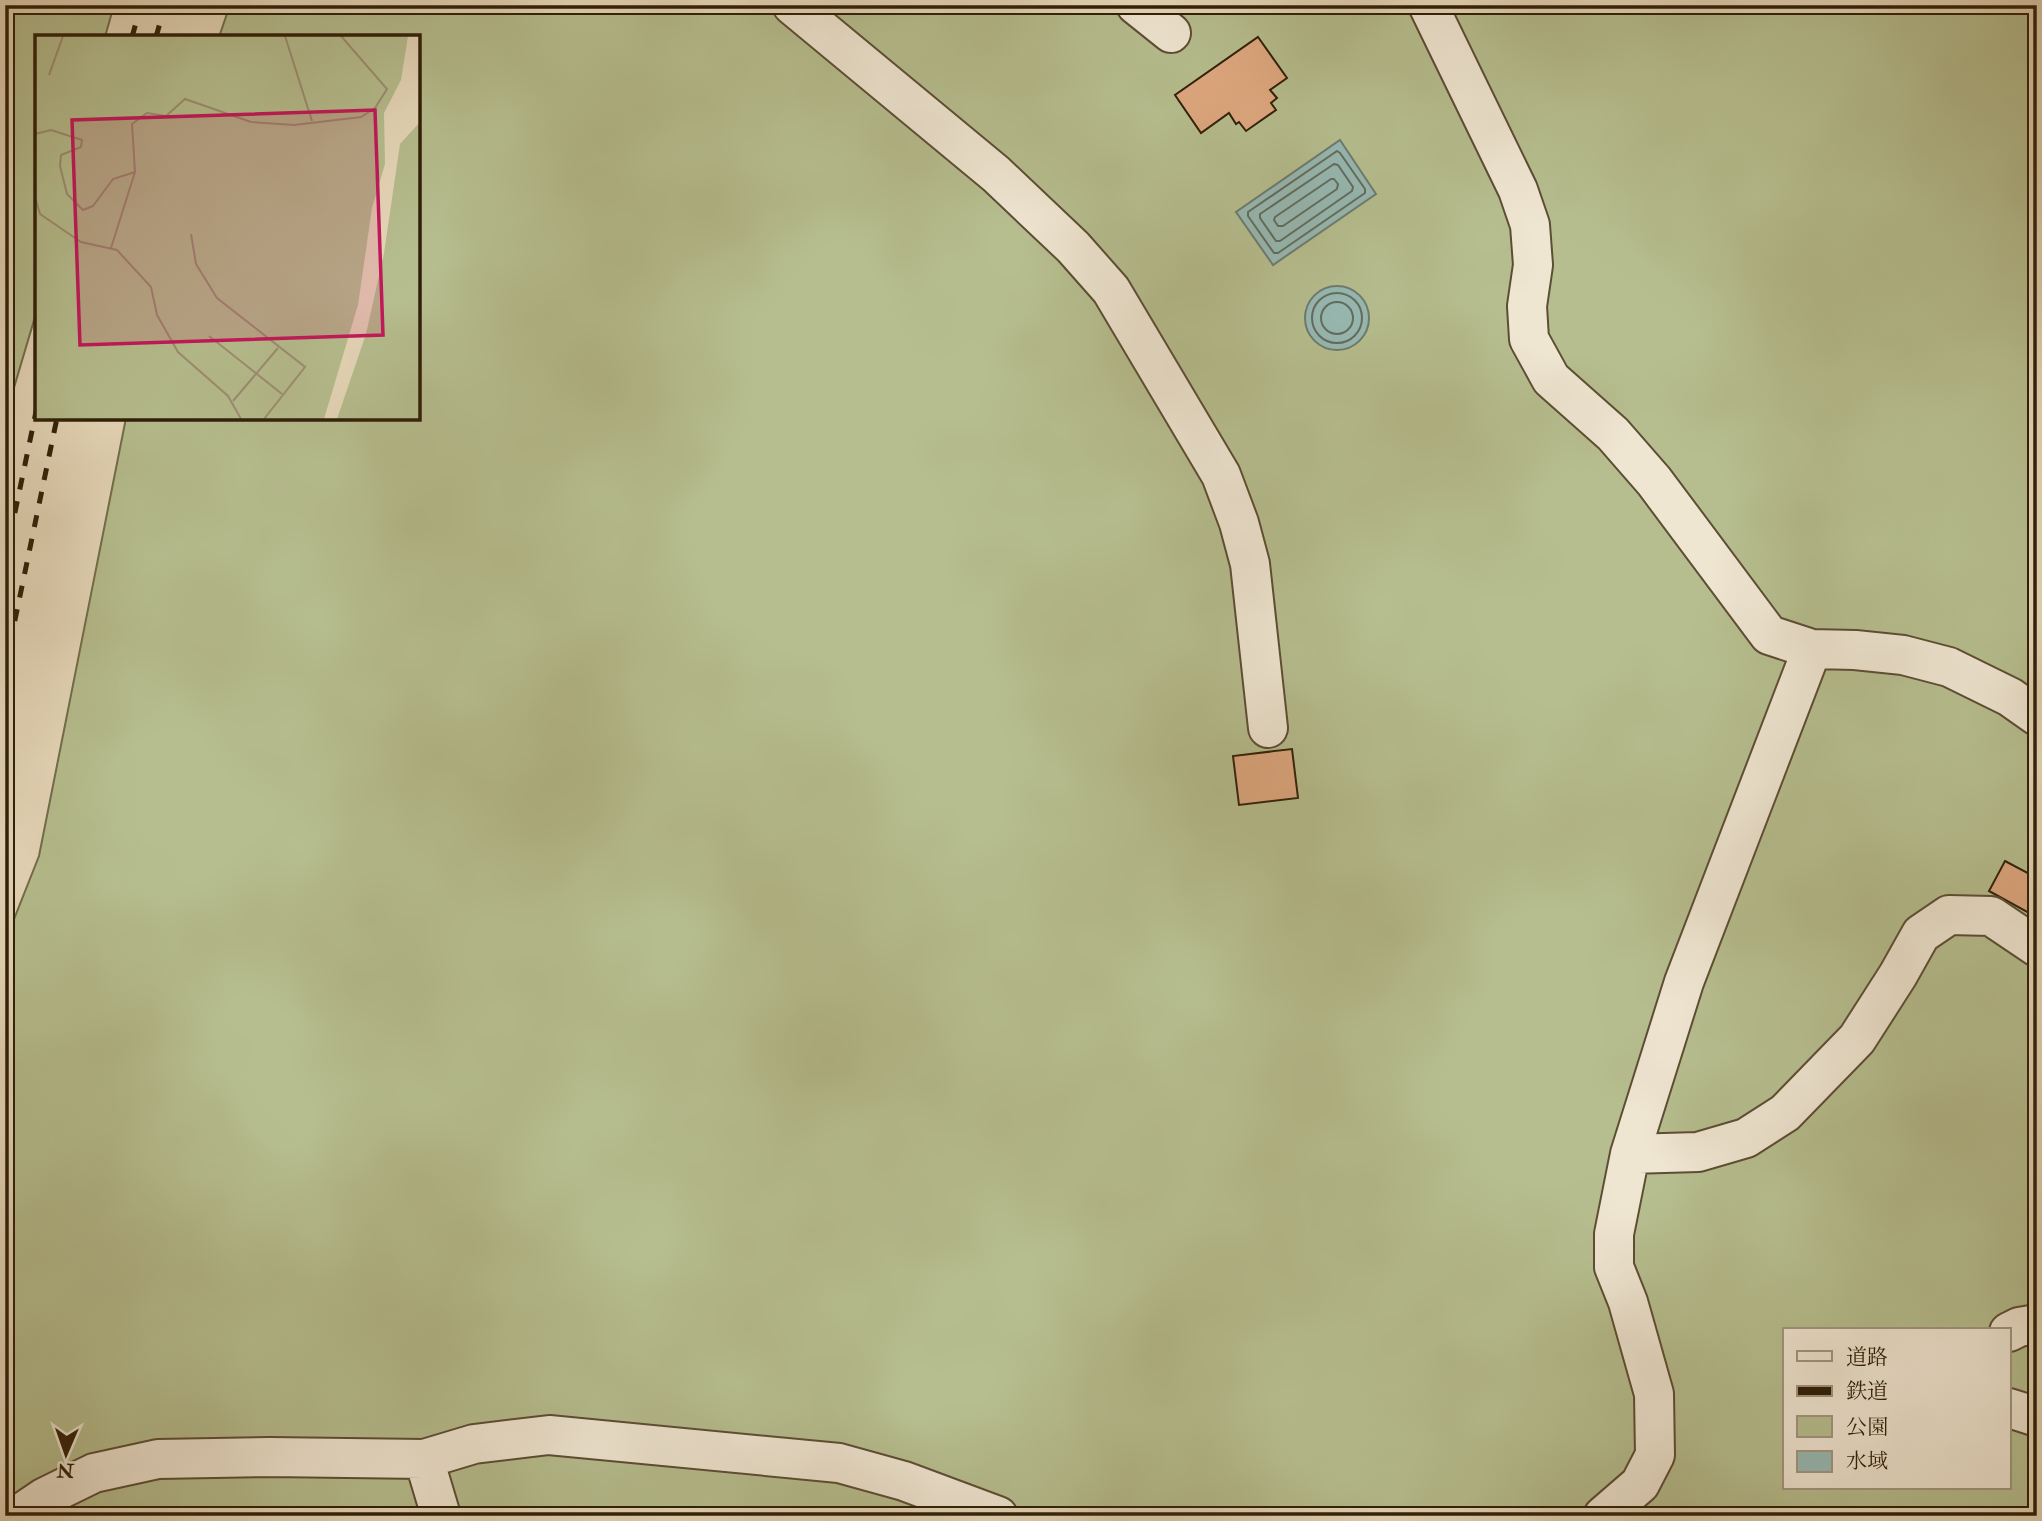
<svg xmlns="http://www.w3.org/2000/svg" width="2042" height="1521" viewBox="0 0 2042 1521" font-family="'IM FELL Double Pica','Noto Serif JP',serif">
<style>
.green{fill:#b6be8f;stroke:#726e4c;stroke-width:2;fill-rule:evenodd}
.water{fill:#96b9b3;stroke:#6d7b6f;stroke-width:2}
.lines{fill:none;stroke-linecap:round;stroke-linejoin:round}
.shore{stroke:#626c5e;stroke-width:2}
.building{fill:#dfa880;stroke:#2f1f08;stroke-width:2}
.minor-casing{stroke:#5d4d34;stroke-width:42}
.minor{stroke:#efe6d2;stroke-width:38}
.rail{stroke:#2f1f08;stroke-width:5;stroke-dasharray:12 12;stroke-linecap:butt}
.inset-road{fill:none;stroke:#9d8e73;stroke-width:2}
.view{fill:#c2185b;fill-opacity:0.15;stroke:#c2185b;stroke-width:3.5}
.inset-edge{fill:none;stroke:#2f1f08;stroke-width:3.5}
</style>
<rect width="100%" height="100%" fill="#e6d8ba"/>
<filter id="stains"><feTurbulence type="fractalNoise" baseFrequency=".00286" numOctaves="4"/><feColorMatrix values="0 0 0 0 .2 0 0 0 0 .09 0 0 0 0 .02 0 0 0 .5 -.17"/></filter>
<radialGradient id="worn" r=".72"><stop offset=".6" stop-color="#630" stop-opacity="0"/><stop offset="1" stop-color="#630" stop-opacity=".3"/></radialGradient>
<!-- green -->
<path class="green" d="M 5,5 L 114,5 L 105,37 L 37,37 L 37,310 L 5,418 Z
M 230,5 L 2037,5 L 2037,1516 L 5,1516 L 5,942 L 39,856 L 126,418 L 418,418 L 418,37 L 219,37 ZM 1785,1330 L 2009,1330 L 2009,1488 L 1785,1488 Z"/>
<!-- water -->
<path class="water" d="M 1340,140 L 1376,194 L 1273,265 L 1236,212 Z
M1305 318a32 32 0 1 1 64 0a32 32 0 1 1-64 0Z"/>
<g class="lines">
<!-- shore -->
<path class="shore" d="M 1337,151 L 1340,153 L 1365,189 L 1365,193 L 1278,253 L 1274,253 L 1248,216 L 1248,212 Z
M 1334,164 L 1338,165 L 1353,187 L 1352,191 L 1280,241 L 1276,241 L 1260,218 L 1260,214 Z
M 1331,179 L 1334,179 L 1338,184 L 1337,189 L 1283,226 L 1278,226 L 1274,220 L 1275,217 Z
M1312 318a25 25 0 1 1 50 0a25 25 0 1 1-50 0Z
M1321 318a16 16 0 1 1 32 0a16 16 0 1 1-32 0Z"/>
</g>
<!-- building -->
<path class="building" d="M 1258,37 L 1287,78 L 1270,90 L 1277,98 L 1271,103 L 1276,110 L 1246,131 L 1239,122 L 1236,124 L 1229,113 L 1201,133 L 1175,95 Z
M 1292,749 L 1298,798 L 1239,805 L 1233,756 Z
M 2005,861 L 2037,878 L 2037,900 L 2029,913 L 1989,891 Z"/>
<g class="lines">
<!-- minor casing -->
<g class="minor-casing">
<path id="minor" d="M 792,5 L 996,174 L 1073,247 L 1111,290 L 1221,475 L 1239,523 L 1250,564 L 1268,728
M 1136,5 L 1171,33
M 1428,5 L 1518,190 L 1530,225 L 1533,265 L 1527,306 L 1529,339 L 1551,379 L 1613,434 L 1654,481 L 1769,635 L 1812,649 L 1855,650 L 1903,655 L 1949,667 L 2010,697 L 2037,716
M 1630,1154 L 1698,1152 L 1746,1138 L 1785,1113 L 1857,1039 L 1898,975 L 1921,934 L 1949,915 L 1991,916 L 2037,947
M 2009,1332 L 2019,1327 L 2037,1324
M 2009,1408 L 2037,1417
M 424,1459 L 441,1516
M 17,1516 L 45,1497 L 94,1473 L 158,1459 L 270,1457 L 424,1459 L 474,1444 L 549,1435 L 839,1463 L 904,1481 L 998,1516
M 1603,1516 L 1640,1484 L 1655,1455 L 1654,1394 L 1628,1302 L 1614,1267 L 1614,1234 L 1630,1154 L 1684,982 L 1812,649"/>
</g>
<!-- minor -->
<use href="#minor" class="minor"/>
<!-- rail -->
<path class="rail" d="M 132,37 L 141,5
M 156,37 L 165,5
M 5,560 L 37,407
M 5,668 L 57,418"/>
</g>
<!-- overview -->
<g transform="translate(35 35)">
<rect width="385" height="385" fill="#e6d8ba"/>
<path d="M 0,1 L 373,1 L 366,45 L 349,78 L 350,129 L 337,173 L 323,270 L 289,384 L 0,384 ZM 385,87 L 385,384 L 302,384 L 331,299 L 349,218 L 365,109 Z" fill="#b6be8f"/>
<path class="inset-road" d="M 250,1 L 277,86M 14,40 L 28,1M 0,99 L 16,95 L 47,105 L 46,112 L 26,120 L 25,131 L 32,159 L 48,175 L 58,171 L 78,144 L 100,137M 0,162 L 5,179 L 46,207 L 82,215 L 116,252 L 122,280 L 143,317 L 193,361 L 206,384M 156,199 L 161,229 L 182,263 L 270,332 L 229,384M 76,213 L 100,137 L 97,89 L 112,78 L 131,81 L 150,64 L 216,87 L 259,90 L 326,82 L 340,73 L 352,54 L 306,1M 174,301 L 247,359M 198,366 L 243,313"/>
<path class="view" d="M 340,75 L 348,300 L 45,310 L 37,85 Z"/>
<rect width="385" height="385" class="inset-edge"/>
</g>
<!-- margin -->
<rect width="2042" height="1521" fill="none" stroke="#e6d8ba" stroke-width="28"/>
<rect x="7" y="7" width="2028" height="1507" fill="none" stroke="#2f1f08" stroke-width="3.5"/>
<rect x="14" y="14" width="2014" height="1493" fill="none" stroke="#2f1f08" stroke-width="2"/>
<!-- legend -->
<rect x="1783" y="1328" width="228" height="161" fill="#efe6d2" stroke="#a29681" stroke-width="2"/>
<rect x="1797" y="1351" width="35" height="10" fill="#efe6d2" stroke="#a29681" stroke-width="2"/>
<text x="1846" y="1364" font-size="21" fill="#2f1f08">道路</text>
<rect x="1797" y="1386" width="35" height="10" fill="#2f1f08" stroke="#a29681" stroke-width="2"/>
<text x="1846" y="1398" font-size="21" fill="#2f1f08">鉄道</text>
<rect x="1797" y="1416" width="35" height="21" fill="#b6be8f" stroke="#a29681" stroke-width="2"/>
<text x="1846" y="1434" font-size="21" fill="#2f1f08">公園</text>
<rect x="1797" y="1451" width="35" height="21" fill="#96b9b3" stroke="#a29681" stroke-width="2"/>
<text x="1846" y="1468" font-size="21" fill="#2f1f08">水域</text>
<!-- north arrow -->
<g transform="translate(66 1454) rotate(182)" stroke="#efe6d2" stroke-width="5" paint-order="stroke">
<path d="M0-5L12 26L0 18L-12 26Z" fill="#2f1f08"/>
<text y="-10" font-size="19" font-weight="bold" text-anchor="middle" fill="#2f1f08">N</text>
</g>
<rect width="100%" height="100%" filter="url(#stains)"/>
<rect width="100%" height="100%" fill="url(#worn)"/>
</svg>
